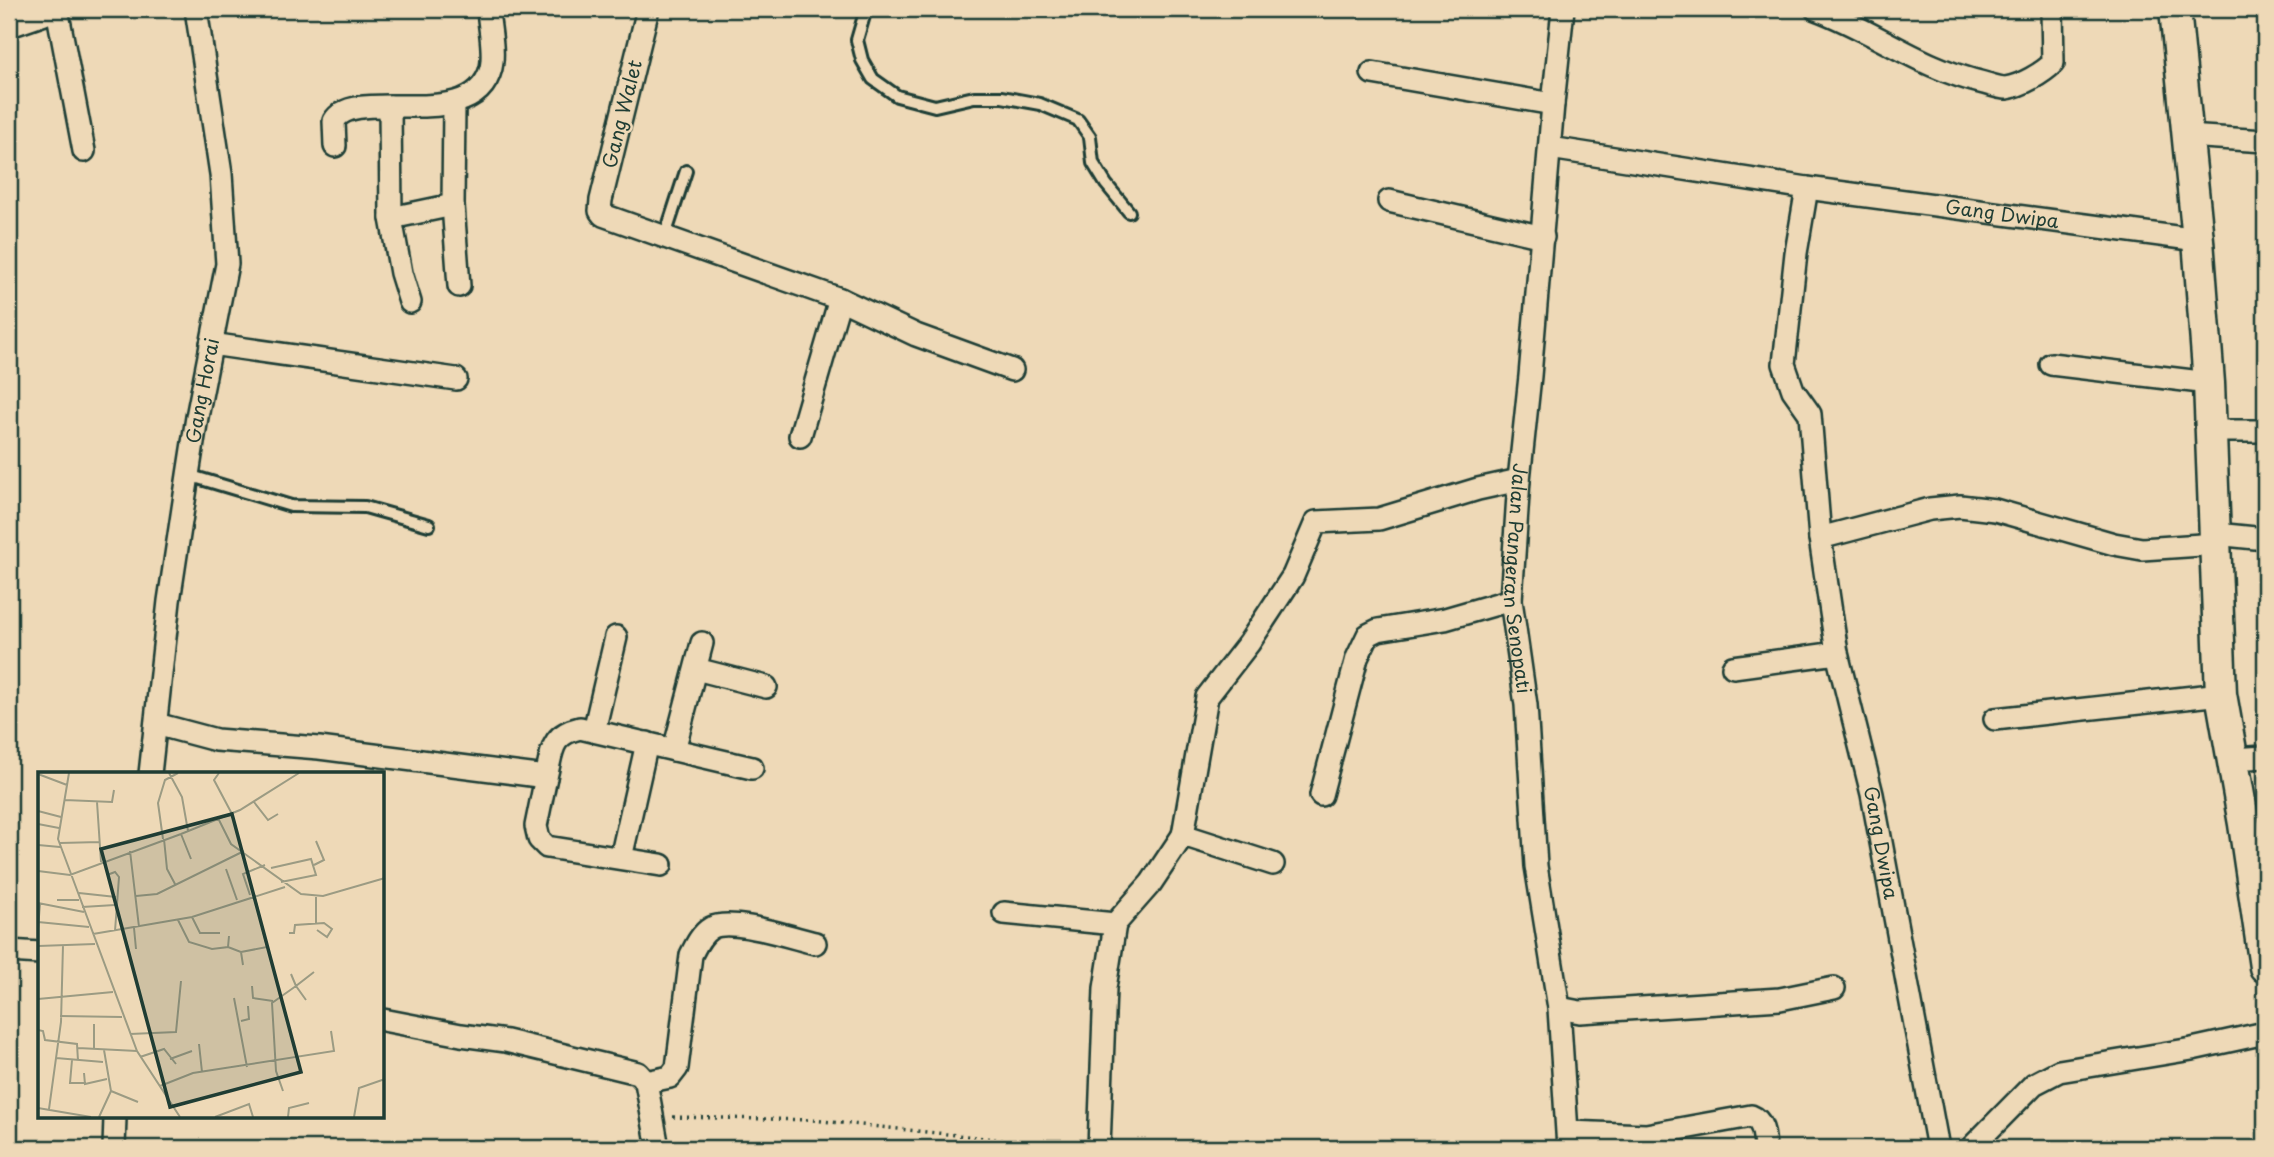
<svg xmlns="http://www.w3.org/2000/svg" width="2274" height="1157" viewBox="0 0 2274 1157" font-family="'Playpen Sans',sans-serif">
<style>
.lines{fill:none;stroke-linecap:round;stroke-linejoin:round}
.lane-casing{stroke:#1f3d34;stroke-width:16}
.street-casing{stroke:#1f3d34;stroke-width:26}
.secondary-casing{stroke:#1f3d34;stroke-width:35}
.primary-casing{stroke:#1f3d34;stroke-width:38}
.path{stroke:#1f3d34;stroke-width:3.5;stroke-dasharray:2 5;stroke-linecap:butt}
.lane{stroke:#eed9b7;stroke-width:10}
.street{stroke:#eed9b7;stroke-width:21}
.secondary{stroke:#eed9b7;stroke-width:30}
.primary{stroke:#eed9b7;stroke-width:33}
.labels{text-anchor:middle;stroke-width:5;stroke-linejoin:round;paint-order:stroke}
.street-label{font-size:19px;fill:#1f3d34;stroke:#eed9b7}
.inset-road{fill:none;stroke:#9b9b83;stroke-width:2}
.view{fill:#1f3d34;fill-opacity:0.15;stroke:#1f3d34;stroke-width:3.5}
.inset-edge{fill:none;stroke:#1f3d34;stroke-width:3.5}
</style>
<rect width="100%" height="100%" fill="#eed9b7"/>
<filter id="ink" filterUnits="userSpaceOnUse"><feTurbulence type="fractalNoise" baseFrequency=".0143" numOctaves="2"/><feDisplacementMap in="SourceGraphic" scale="14" xChannelSelector="R" yChannelSelector="G"/><feConvolveMatrix kernelMatrix="1 2 1 2 8 2 1 2 1" color-interpolation-filters="sRGB"/></filter>
<g filter="url(#ink)">
<g class="lines">
<!-- lane casing -->
<g class="lane-casing">
<path id="lane" d="M 866,9 L 857,40 L 862,60 L 873,79 L 897,96 L 935,106 L 974,97 L 1002,97 L 1040,104 L 1078,120 L 1090,137 L 1093,163 L 1106,184 L 1129,212
M 665,236 L 686,171
M 188,475 L 291,506 L 365,507 L 429,525"/>
</g>
<!-- street casing -->
<g class="street-casing">
<g id="street">
<path d="M 57,9 L 84,151"/>
<path d="M 648,9 L 601,200 L 600,211 L 603,215 L 840,299 L 916,335 L 1012,370"/>
<path id="s1" d="M 1563,9 L 1553,104 L 1530,376 L 1519,480 L 1511,600 L 1526,705 L 1536,866 L 1559,1008 L 1568,1148"/>
<path d="M 1816,9 C 1875,31 1922,69 1984,83 C 1991,85 1999,88 2006,88 C 2021,86 2043,73 2053,63 L 2052,9"/>
<path d="M 1372,73 L 1553,104"/>
<path d="M 454,104 L 453,205 L 459,286"/>
<path d="M 390,106 L 391,218 L 401,273 L 410,302"/>
<path d="M 2187,136 L 2265,141"/>
<path d="M 335,146 L 334,121 C 355,84 474,136 491,68 C 495,50 489,27 488,9"/>
<path id="s2" d="M 1550,148 L 1807,188 L 2198,240"/>
<path id="s3" d="M 1807,188 L 1796,253 L 1784,364 L 1793,390 L 1810,414 L 1820,538 L 1837,653 L 1872,794 L 1938,1148"/>
<path d="M 1389,201 L 1543,237"/>
<path d="M 391,218 L 453,205"/>
<path d="M 211,344 L 456,379"/>
<path d="M 2051,364 L 2209,383"/>
<path d="M 2212,431 L 2265,431"/>
<path d="M 800,436 L 840,299"/>
<path d="M 2216,534 L 2265,539"/>
<path d="M 1820,538 L 1930,509 L 1960,506 L 1995,510 L 2114,544 L 2142,549 L 2216,544"/>
<path d="M 1733,667 L 1837,653"/>
<path d="M 696,669 L 766,687"/>
<path d="M 1995,719 L 2221,694"/>
<path d="M 156,724 L 216,740 L 319,748 L 546,777 C 553,750 550,735 580,728 L 752,768"/>
<path d="M 594,731 L 616,637"/>
<path d="M 674,750 L 702,643"/>
<path d="M 2233,759 L 2265,757"/>
<path id="s4" d="M 150,774 L 169,601 L 188,475 L 197,417 L 227,264 L 221,174 L 196,9"/>
<path d="M 546,777 L 536,826 L 539,839 L 547,847 L 661,865"/>
<path d="M 1321,795 L 1357,658 L 1368,635 L 1378,630 L 1445,619 L 1511,600"/>
<path d="M 621,858 L 647,743"/>
<path d="M 1273,864 L 1183,835 L 1207,697 L 1249,643 L 1293,576 L 1316,522 L 1379,519 L 1478,489 L 1519,480"/>
<path d="M 1004,913 L 1115,924 L 1151,883 L 1183,835"/>
<path d="M 9,951 L 40,953"/>
<path d="M 1559,1008 L 1580,1012 L 1780,999 L 1834,988"/>
<path d="M 383,1020 L 461,1035 L 506,1041 L 638,1073 L 646,1082 L 658,1148"/>
<path d="M 646,1082 L 670,1077 L 677,1068 L 691,955 C 696,945 701,934 711,928 C 731,917 793,938 815,943"/>
<path d="M 1568,1132 L 1646,1135 L 1751,1116 C 1764,1121 1764,1136 1765,1148"/>
<path d="M 114,1148 L 115,1117"/>
<path d="M 1099,1148 L 1105,988 L 1115,924"/>
<path d="M 1971,1148 L 2034,1084 L 2059,1071 L 2192,1049 L 2265,1033"/>
</g>
</g>
<!-- secondary casing -->
<g class="secondary-casing">
<path id="secondary" d="M 2175,9 L 2198,240 L 2209,383 L 2221,694 L 2244,824 L 2265,967"/>
</g>
<!-- primary casing -->
<g class="primary-casing">
<path id="primary" d="M 9,20 L 41,9"/>
</g>
<!-- path -->
<path class="path" d="M 673,1117 L 813,1120 L 1080,1148"/>
<!-- lane -->
<use href="#lane" class="lane"/>
<!-- street -->
<use href="#street" class="street"/>
<!-- secondary -->
<use href="#secondary" class="secondary"/>
<!-- primary -->
<use href="#primary" class="primary"/>
</g>
</g>
<g class="labels">
<!-- street labels -->
<g class="street-label">
<text transform="translate(622 114) rotate(-76)" y="7">Gang Walet</text>
<text dy="7" stroke="none"><textPath href="#s2" startOffset="457">Gang Dwipa</textPath></text>
<text dy="7" stroke="none"><textPath href="#s4" startOffset="387">Gang Horai</textPath></text>
<text dy="7" stroke="none"><textPath href="#s1" startOffset="572">Jalan Pangeran Senopati</textPath></text>
<text dy="7" stroke="none"><textPath href="#s3" startOffset="670">Gang Dwipa</textPath></text>
</g>
</g>
<!-- overview -->
<g transform="translate(38 772)">
<rect width="346" height="346" fill="#eed9b7"/>
<path class="inset-road" d="M 31,1 L 20,67 L 99,279 L 142,345M 131,1 L 144,25 L 150,59M 181,1 L 176,8 L 194,42M 0,2 L 29,13M 27,28 L 74,30 L 76,18M 59,30 L 63,90M 216,30 L 230,48 L 240,42M 0,39 L 23,45M 180,46 L 193,72 L 263,122 L 285,124 L 347,106M 0,52 L 21,56M 143,62 L 153,87M 125,67 L 120,31 L 127,8 L 140,1M 126,67 L 129,97 L 137,112M 22,71 L 62,70M 0,73 L 22,75M 92,79 L 101,155M 276,93 L 286,88 L 278,69M 233,96 L 273,87 L 278,103 L 243,110M 188,97 L 199,128M 0,99 L 32,103 L 143,62 L 202,38 L 261,1M 69,103 L 77,100 L 81,105 L 77,159M 41,121 L 78,125M 212,123 L 205,102 L 227,93M 98,124 L 119,122 L 206,79M 19,128 L 41,128M 0,131 L 46,140M 44,135 L 77,133M 154,145 L 162,161 L 182,161M 140,148 L 151,170 L 174,177 L 190,175 L 191,164M 0,150 L 51,155M 278,152 L 278,125M 96,156 L 98,177M 0,157 L 2,132M 251,161 L 256,161 L 257,153 L 286,151 L 294,157 L 289,165 L 279,158M 55,162 L 154,145 L 247,115M 0,174 L 57,172M 190,175 L 203,180 L 205,193M 203,180 L 229,175 L 216,122M 214,214 L 215,226 L 235,229M 196,226 L 209,295M 0,227 L 75,220M 268,228 L 258,214 L 276,200M 22,244 L 84,245M 203,249 L 211,247 L 210,234M 56,252 L 56,276M 0,258 L 5,259 L 7,268 L 39,272 L 40,289M 92,262 L 138,260 L 143,209M 161,272 L 164,300M 40,276 L 99,279M 102,285 L 126,277 L 138,292M 18,286 L 65,290M 132,287 L 154,279M 34,288 L 32,311 L 46,311M 46,301 L 47,312 L 69,307M 122,314 L 155,301 L 296,279 L 293,259M 73,319 L 100,330M 245,319 L 238,299 L 234,231 L 258,214 L 253,202M 0,336 L 53,345M 11,337 L 23,250 L 25,173M 61,345 L 73,319 L 66,278M 177,345 L 211,332 L 215,345M 250,345 L 251,336 L 271,331M 316,345 L 321,316 L 347,307"/>
<path class="view" d="M 194,42 L 263,300 L 132,335 L 63,77 Z"/>
<rect width="346" height="346" class="inset-edge"/>
</g>
<!-- margin -->
<rect width="2274" height="1157" fill="none" stroke="#eed9b7" stroke-width="35"/>
<rect x="18" y="18" width="2239" height="1122" fill="none" stroke="#1f3d34" stroke-width="2.5" filter="url(#ink)"/>
</svg>
